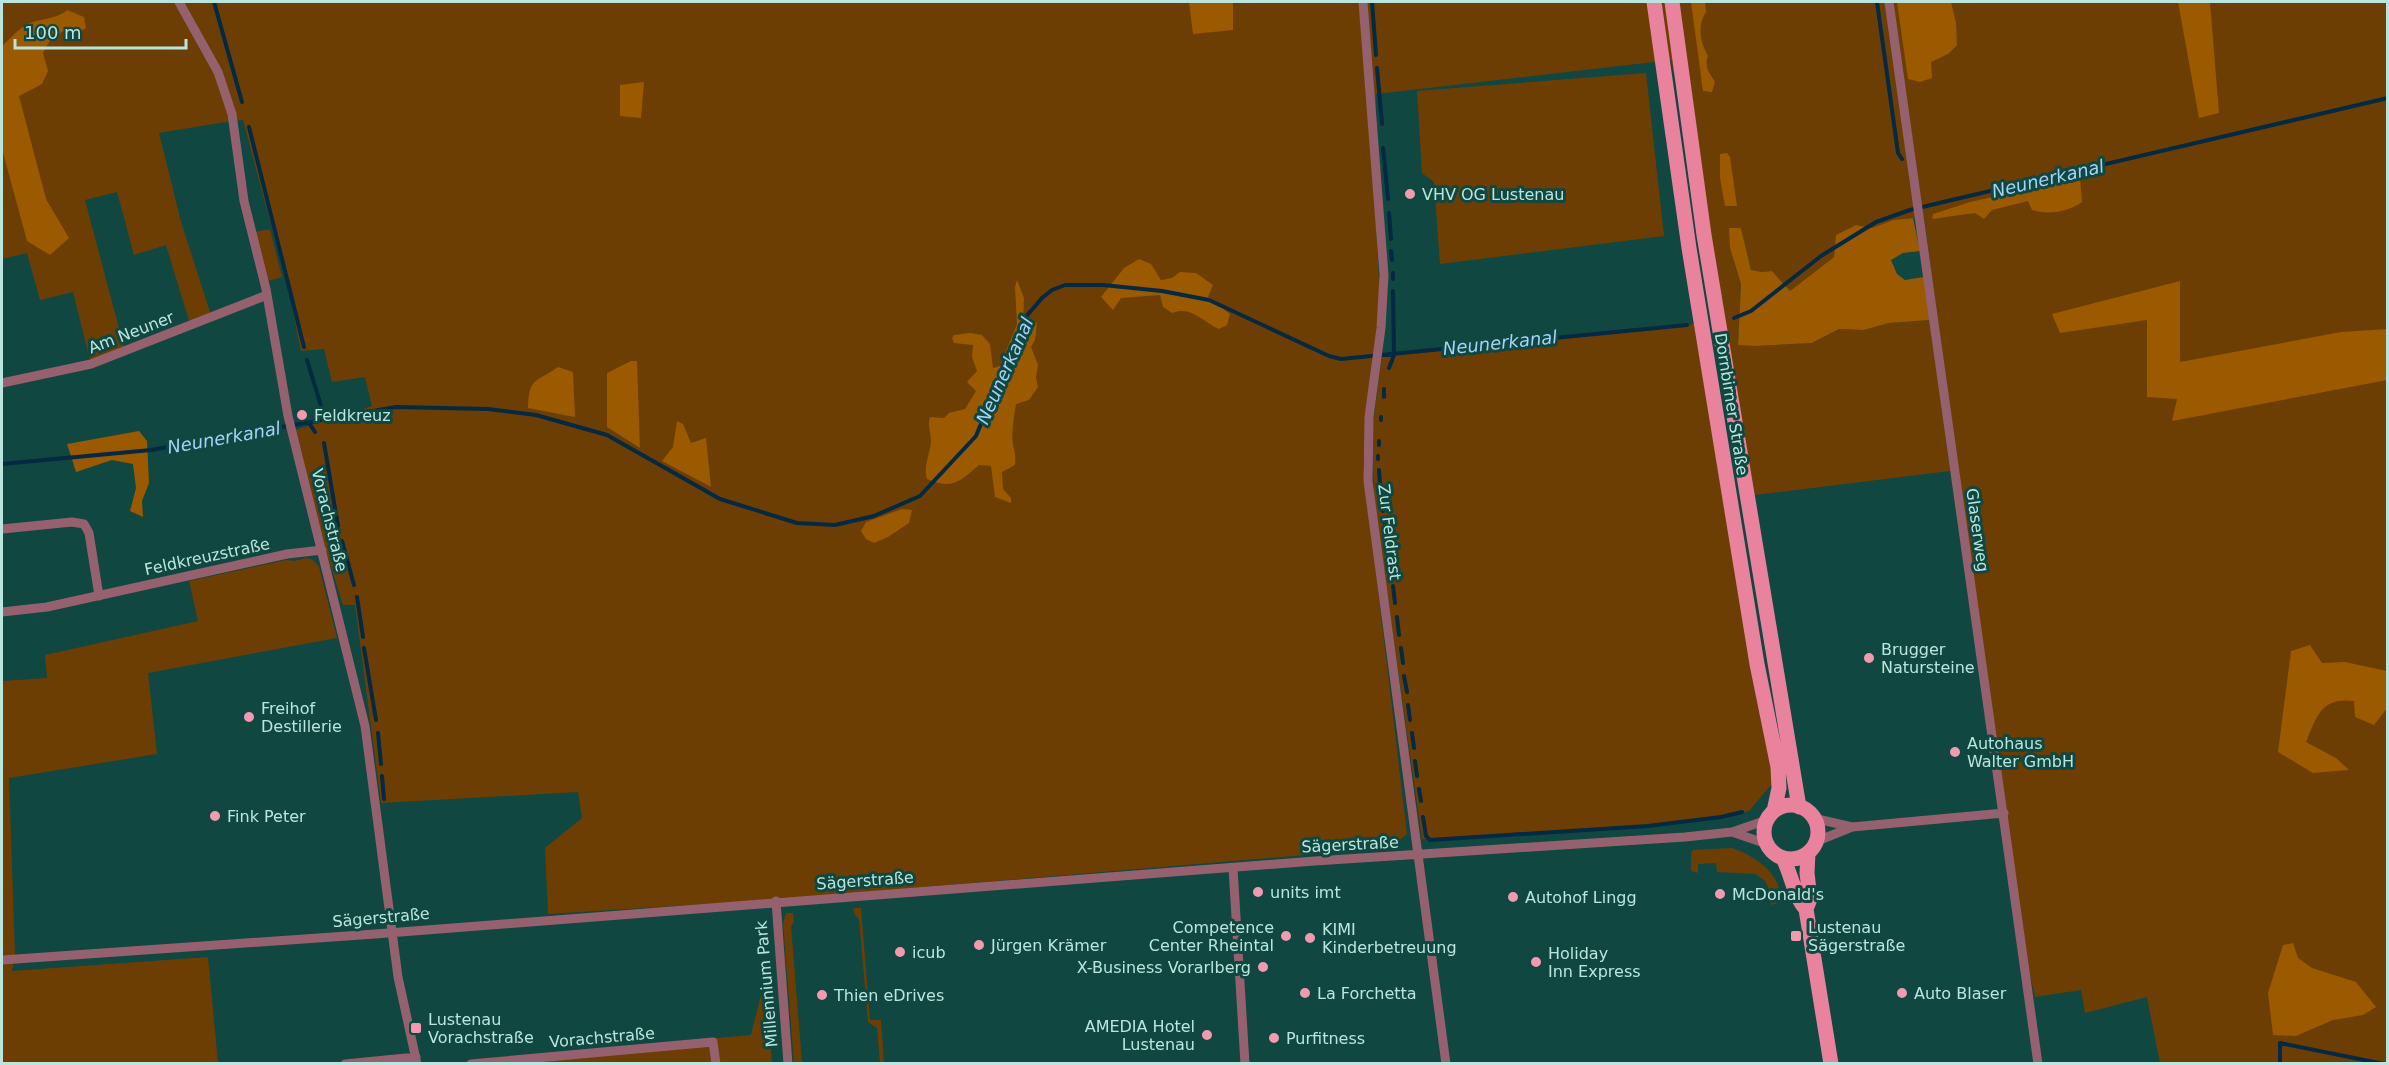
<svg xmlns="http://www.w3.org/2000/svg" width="2389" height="1065" viewBox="0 0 2389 1065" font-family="'DejaVu Sans',sans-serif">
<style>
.green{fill:#6d3e04}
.forest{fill:#9b5900}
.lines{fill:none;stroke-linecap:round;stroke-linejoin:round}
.stream{stroke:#042942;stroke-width:4}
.street{stroke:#95616e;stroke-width:9}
.primary{stroke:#e8829d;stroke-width:15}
.poi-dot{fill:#f29ab0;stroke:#104740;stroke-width:2}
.labels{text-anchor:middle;stroke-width:6;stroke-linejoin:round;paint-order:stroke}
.poi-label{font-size:16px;fill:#b9e5de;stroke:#104740;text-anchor:start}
.street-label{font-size:16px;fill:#b9e5de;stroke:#104740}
.water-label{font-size:18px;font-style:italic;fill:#a4d3f9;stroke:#104740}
</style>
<rect width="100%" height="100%" fill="#104740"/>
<!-- green -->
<path class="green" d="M 2,2 L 179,2 L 218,72 L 232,121 L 159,133 L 181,222 L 211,315 L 190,324 L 166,245 L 134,255 L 117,192 L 85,200 L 125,351 L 91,364 L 73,292 L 40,300 L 27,253 L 2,259 Z
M 183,2 L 2387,2 L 2387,1063 L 2160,1063 L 2147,997 L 2085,1013 L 2081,990 L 2035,997 L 2020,930 L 1924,217 L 1893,220 L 1872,228 L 1856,225 L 1837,235 L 1834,257 L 1790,291 L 1772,271 L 1762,272 L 1751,270 L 1741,228 L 1734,262 L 1741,284 L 1738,345 L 1755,346 L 1812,343 L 1839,329 L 1864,330 L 1889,323 L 1930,320 L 1950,471 L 1755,495 L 1724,320 L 1671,60 L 1376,94 L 1373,177 L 1380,297 L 1363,463 L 1407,834 L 1390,848 L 768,900 L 548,914 L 545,848 L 582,818 L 578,792 L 381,803 L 355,605 L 343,605 L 327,554 L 295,430 L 372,406 L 365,377 L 332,382 L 324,349 L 301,351 L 289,292 L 243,120 L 235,121 Z
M 1646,73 L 1664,236 L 1440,264 L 1434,182 L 1422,173 L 1417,91 Z
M 270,229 L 282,277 L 268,281 L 255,232 Z
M 1694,324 L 1774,784 L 1771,785 L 1749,811 L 1721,817 L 1600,829 L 1422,839 L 1374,500 L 1372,432 L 1382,356 Z
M 307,558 L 313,560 L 319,567 L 337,638 L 148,673 L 157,754 L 9,778 L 15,956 L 12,971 L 208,957 L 218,1063 L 2,1064 L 2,681 L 47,678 L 45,655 L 198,621 L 189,581 L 286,560 L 294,561 Z
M 1732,848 C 1756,856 1782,874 1781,902 L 1771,905 L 1768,887 L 1765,881 L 1756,874 L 1717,872 L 1716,863 L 1698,864 L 1698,873 L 1691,871 L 1691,853 L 1693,850 Z
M 853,908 L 861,908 L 870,1020 L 881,1020 L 884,1063 L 880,1063 L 877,1028 L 868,1022 L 859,919 L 855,915 Z
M 786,913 L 793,913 L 794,922 L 791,926 L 802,1063 L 794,1063 L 783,923 Z
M 765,979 L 772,1063 L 548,1064 L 547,1053 L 751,1035 Z"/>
<!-- forest -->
<path class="forest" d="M 1189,2 L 1233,2 L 1233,30 L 1193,34 Z
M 1691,2 L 1705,2 L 1706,12 C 1697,26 1700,42 1708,56 C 1704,67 1709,72 1715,82 L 1712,92 L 1703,91 Z
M 1897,2 L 1951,2 L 1956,23 L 1957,45 L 1948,54 L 1931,62 L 1932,78 L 1920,82 L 1908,79 Z
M 2178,2 L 2210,2 L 2219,113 L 2199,118 Z
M 67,10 L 84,17 L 86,28 L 76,34 L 63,31 L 49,42 L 43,53 L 48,71 L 42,84 L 19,96 L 46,199 L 69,238 L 50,255 L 27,241 L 2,149 L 2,46 C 9,40 15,32 23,27 C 37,17 55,21 67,10 Z
M 644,82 L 641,118 L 620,116 L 620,85 Z
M 1727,153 L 1730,157 L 1737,206 L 1725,206 L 1720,178 L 1720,154 Z
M 2080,178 L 2082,202 C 2068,212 2048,215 2032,210 L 2028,201 L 1992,210 L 1984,219 L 1975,213 L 1932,219 L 1933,214 L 1970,202 Z
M 1913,218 L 1920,251 L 1903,253 L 1891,260 L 1897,274 L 1905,280 L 1924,277 L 1930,320 L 1889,323 L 1864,330 L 1839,329 L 1812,343 L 1755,346 L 1738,345 L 1741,284 L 1730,248 L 1729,228 L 1741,228 L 1751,270 L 1762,272 L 1772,271 L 1790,291 L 1834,257 L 1836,235 L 1856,225 L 1872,228 L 1893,220 Z
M 1139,259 L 1151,264 L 1161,280 L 1172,278 L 1180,272 L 1196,273 L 1213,285 L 1208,297 L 1230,314 L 1227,325 L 1219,329 C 1203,322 1191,305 1172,313 L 1163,307 L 1160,295 L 1121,298 L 1113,310 L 1101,297 L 1124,268 Z
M 1017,280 L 1024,298 L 1023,327 L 1031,321 L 1037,323 L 1035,340 L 1031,347 L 1038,365 L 1036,377 L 1038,387 L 1029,400 L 1016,404 C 1014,417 1011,432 1013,445 C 1015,453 1016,457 1015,465 L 1002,472 L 1003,489 L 1011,498 L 1011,503 L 995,497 L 991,466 L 979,465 C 959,482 952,490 927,479 C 923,466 930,455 931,441 C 931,432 927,425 930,417 L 944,418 L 949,413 L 965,409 L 976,391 L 967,382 L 977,371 L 972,357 L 973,345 L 954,343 L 952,338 L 954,335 L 970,333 L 982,335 L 990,344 L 993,368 L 1000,366 L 1017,324 L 1015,287 Z
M 2180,281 L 2180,362 L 2341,332 L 2387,329 L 2387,380 L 2172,421 L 2177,399 L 2147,397 L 2147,320 L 2060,333 L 2052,314 Z
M 631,361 L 637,361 L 640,448 L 607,427 L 607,373 Z
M 558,367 L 573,372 L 575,417 L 528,408 C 529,376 536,383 558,367 Z
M 677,421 L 683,424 L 691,443 L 706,438 L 711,487 L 662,461 L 673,447 Z
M 139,431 L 147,441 L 149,483 L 142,501 L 143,517 L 130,511 L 136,488 L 133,464 L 112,460 L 76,472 L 67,444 Z
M 902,509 L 912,510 L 909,523 L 888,537 L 874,543 L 866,539 L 861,531 L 866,522 Z
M 2310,645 L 2322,663 L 2345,662 L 2387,671 L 2387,708 L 2374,725 L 2355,717 L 2354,701 C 2321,697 2317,716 2306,742 L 2336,758 L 2349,770 L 2313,773 L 2278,752 L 2291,651 Z
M 2293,943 L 2298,958 L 2312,968 L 2356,982 L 2376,1007 L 2363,1015 L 2333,1020 L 2296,1036 L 2273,1035 L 2268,993 L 2283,945 Z"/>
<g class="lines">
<!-- stream -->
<path class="stream" d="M 214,2 L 242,102
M 1372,2 L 1376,55
M 1877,2 L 1898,153 L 1902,159
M 1377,68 L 1382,124
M 249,127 L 304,347
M 1383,148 L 1388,199
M 1389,213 L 1391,239
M 1391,251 L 1392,260
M 1393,273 L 1393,279
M 1734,318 L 1751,311 L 1821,256 L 1876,222 L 1910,210 L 1956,199 L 2388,98
M 307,360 L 325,419
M 1389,368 L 1394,355 L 1393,291
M 1384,397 L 1384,389
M 1381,420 L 1381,417
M 309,423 L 315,432
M 324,443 L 338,526
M 1379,445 L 1379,441
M 1378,459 L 1378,456
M 2,464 L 151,450 L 396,407 L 488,409 L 536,415 L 607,435 L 720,499 L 797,523 L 835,525 L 874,516 L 920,496 L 976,436 L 1024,319 L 1042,298 L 1052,290 L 1065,285 L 1103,285 L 1162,291 L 1209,300 L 1329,356 L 1341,359 L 1687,325
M 1379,470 L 1380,483
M 1381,496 L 1383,511
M 1385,524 L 1387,541
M 342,541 L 354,585
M 1388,553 L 1391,573
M 1393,586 L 1395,603
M 357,597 L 363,637
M 1397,617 L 1399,635
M 364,648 L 376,720
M 1401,648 L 1403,663
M 1404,676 L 1407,692
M 1408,705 L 1410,720
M 378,733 L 381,764
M 1412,733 L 1414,748
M 1415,761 L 1417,776
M 382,776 L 384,799
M 1419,789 L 1421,801
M 1423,817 L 1426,836 L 1430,840 L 1648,826 L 1721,817 L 1742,812
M 2280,1064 L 2280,1043 L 2384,1064"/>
<!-- street -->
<path class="street" d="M 179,2 L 218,72 L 232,114 L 244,201 L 266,289 L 288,416 L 365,726 L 398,977 L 417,1064
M 1363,2 L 1384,275 L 1381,328 L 1369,417 L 1368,481 L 1446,1064
M 1889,2 L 2038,1064
M 2,383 L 91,364 L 267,295
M 2,529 L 72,522 L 84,524 L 89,533 L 99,596
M 2,612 L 47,607 L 287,554 L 322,550
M 1813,818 L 1852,827 L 2004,813
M 1732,832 L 1767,844
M 1815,842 L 1852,827
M 1233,868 L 1245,1064
M 776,901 L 788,1064
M 2,960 L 375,934 L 1315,861 L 1685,837 L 1732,832 L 1767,820
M 345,1064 L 416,1057
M 471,1064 L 713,1042 L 716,1064"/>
<!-- primary -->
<path class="primary" d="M 1654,2 L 1689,248 L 1757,664 L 1778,767 L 1779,788 L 1774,811
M 1672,2 L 1704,235 L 1799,807
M1764 832a27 27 0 1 1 54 0a27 27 0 1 1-54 0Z
M 1808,853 L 1807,873 L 1810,899 L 1806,909 L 1831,1064
M 1783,858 C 1791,874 1795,898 1806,909"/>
</g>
<!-- markers -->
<g class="poi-dot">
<circle cx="1410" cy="194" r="6"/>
<circle cx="302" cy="415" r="6"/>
<circle cx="1869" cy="658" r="6"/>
<circle cx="249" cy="717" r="6"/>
<circle cx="1955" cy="752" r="6"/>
<circle cx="215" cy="816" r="6"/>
<circle cx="1258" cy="892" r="6"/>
<circle cx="1720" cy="894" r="6"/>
<circle cx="1513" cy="897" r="6"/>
<circle cx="1286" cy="936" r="6"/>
<rect x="1790" y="930" width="12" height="12" rx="3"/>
<circle cx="1310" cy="938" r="6"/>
<circle cx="979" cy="945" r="6"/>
<circle cx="900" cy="952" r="6"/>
<circle cx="1536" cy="962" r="6"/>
<circle cx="1263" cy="967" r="6"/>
<circle cx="1305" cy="993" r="6"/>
<circle cx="1902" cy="993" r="6"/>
<circle cx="822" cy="995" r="6"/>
<rect x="410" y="1022" width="12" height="12" rx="3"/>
<circle cx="1207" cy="1035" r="6"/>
<circle cx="1274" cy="1038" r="6"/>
</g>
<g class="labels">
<!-- poi labels -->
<g class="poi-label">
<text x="1422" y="200">VHV OG Lustenau</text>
<text x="314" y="421">Feldkreuz</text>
<text x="1881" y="655">Brugger<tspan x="1881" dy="18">Natursteine</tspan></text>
<text x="261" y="714">Freihof<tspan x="261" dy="18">Destillerie</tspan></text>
<text x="1967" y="749">Autohaus<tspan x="1967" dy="18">Walter GmbH</tspan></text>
<text x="227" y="822">Fink Peter</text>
<text x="1270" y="898">units imt</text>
<text x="1732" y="900">McDonald's</text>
<text x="1525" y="903">Autohof Lingg</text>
<text x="1274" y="933" text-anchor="end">Competence<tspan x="1274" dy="18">Center Rheintal</tspan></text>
<text x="1808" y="933">Lustenau<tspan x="1808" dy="18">Sägerstraße</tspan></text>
<text x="1322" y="935">KIMI<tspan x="1322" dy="18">Kinderbetreuung</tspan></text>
<text x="991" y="951">Jürgen Krämer</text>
<text x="912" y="958">icub</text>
<text x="1548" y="959">Holiday<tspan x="1548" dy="18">Inn Express</tspan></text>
<text x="1251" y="973" text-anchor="end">X-Business Vorarlberg</text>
<text x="1317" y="999">La Forchetta</text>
<text x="1914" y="999">Auto Blaser</text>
<text x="834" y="1001">Thien eDrives</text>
<text x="428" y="1025">Lustenau<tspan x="428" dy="18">Vorachstraße</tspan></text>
<text x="1195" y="1032" text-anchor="end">AMEDIA Hotel<tspan x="1195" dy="18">Lustenau</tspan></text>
<text x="1286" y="1044">Purfitness</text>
</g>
<!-- street labels -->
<g class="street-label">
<text transform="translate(131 332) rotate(-21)" y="6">Am Neuner</text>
<text transform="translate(1732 404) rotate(81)" y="6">Dornbirner Straße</text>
<text transform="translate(330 520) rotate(76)" y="6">Vorachstraße</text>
<text transform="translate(1978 530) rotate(82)" y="6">Glaserweg</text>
<text transform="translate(1390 532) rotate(83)" y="6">Zur Feldrast</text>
<text transform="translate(207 556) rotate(-12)" y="6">Feldkreuzstraße</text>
<text transform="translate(1350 844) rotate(-3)" y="6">Sägerstraße</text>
<text transform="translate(865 880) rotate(-4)" y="6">Sägerstraße</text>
<text transform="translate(381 917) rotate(-5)" y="6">Sägerstraße</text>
<text transform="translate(766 984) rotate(-95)" y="6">Millennium Park</text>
<text transform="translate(602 1037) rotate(-5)" y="6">Vorachstraße</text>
</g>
<!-- water labels -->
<g class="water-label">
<text transform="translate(2048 179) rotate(-13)" y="6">Neunerkanal</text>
<text transform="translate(1500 343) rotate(-6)" y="6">Neunerkanal</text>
<text transform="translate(1005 371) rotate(-66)" y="6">Neunerkanal</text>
<text transform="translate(224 438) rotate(-10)" y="6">Neunerkanal</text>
</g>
</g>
<!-- border -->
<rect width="2389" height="1065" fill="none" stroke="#b9e5de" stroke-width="6"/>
<!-- scale -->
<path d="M15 39v9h171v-9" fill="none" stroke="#b9e5de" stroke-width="3"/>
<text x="24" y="39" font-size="18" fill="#b9e5de" stroke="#104740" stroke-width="4.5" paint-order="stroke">100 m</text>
</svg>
